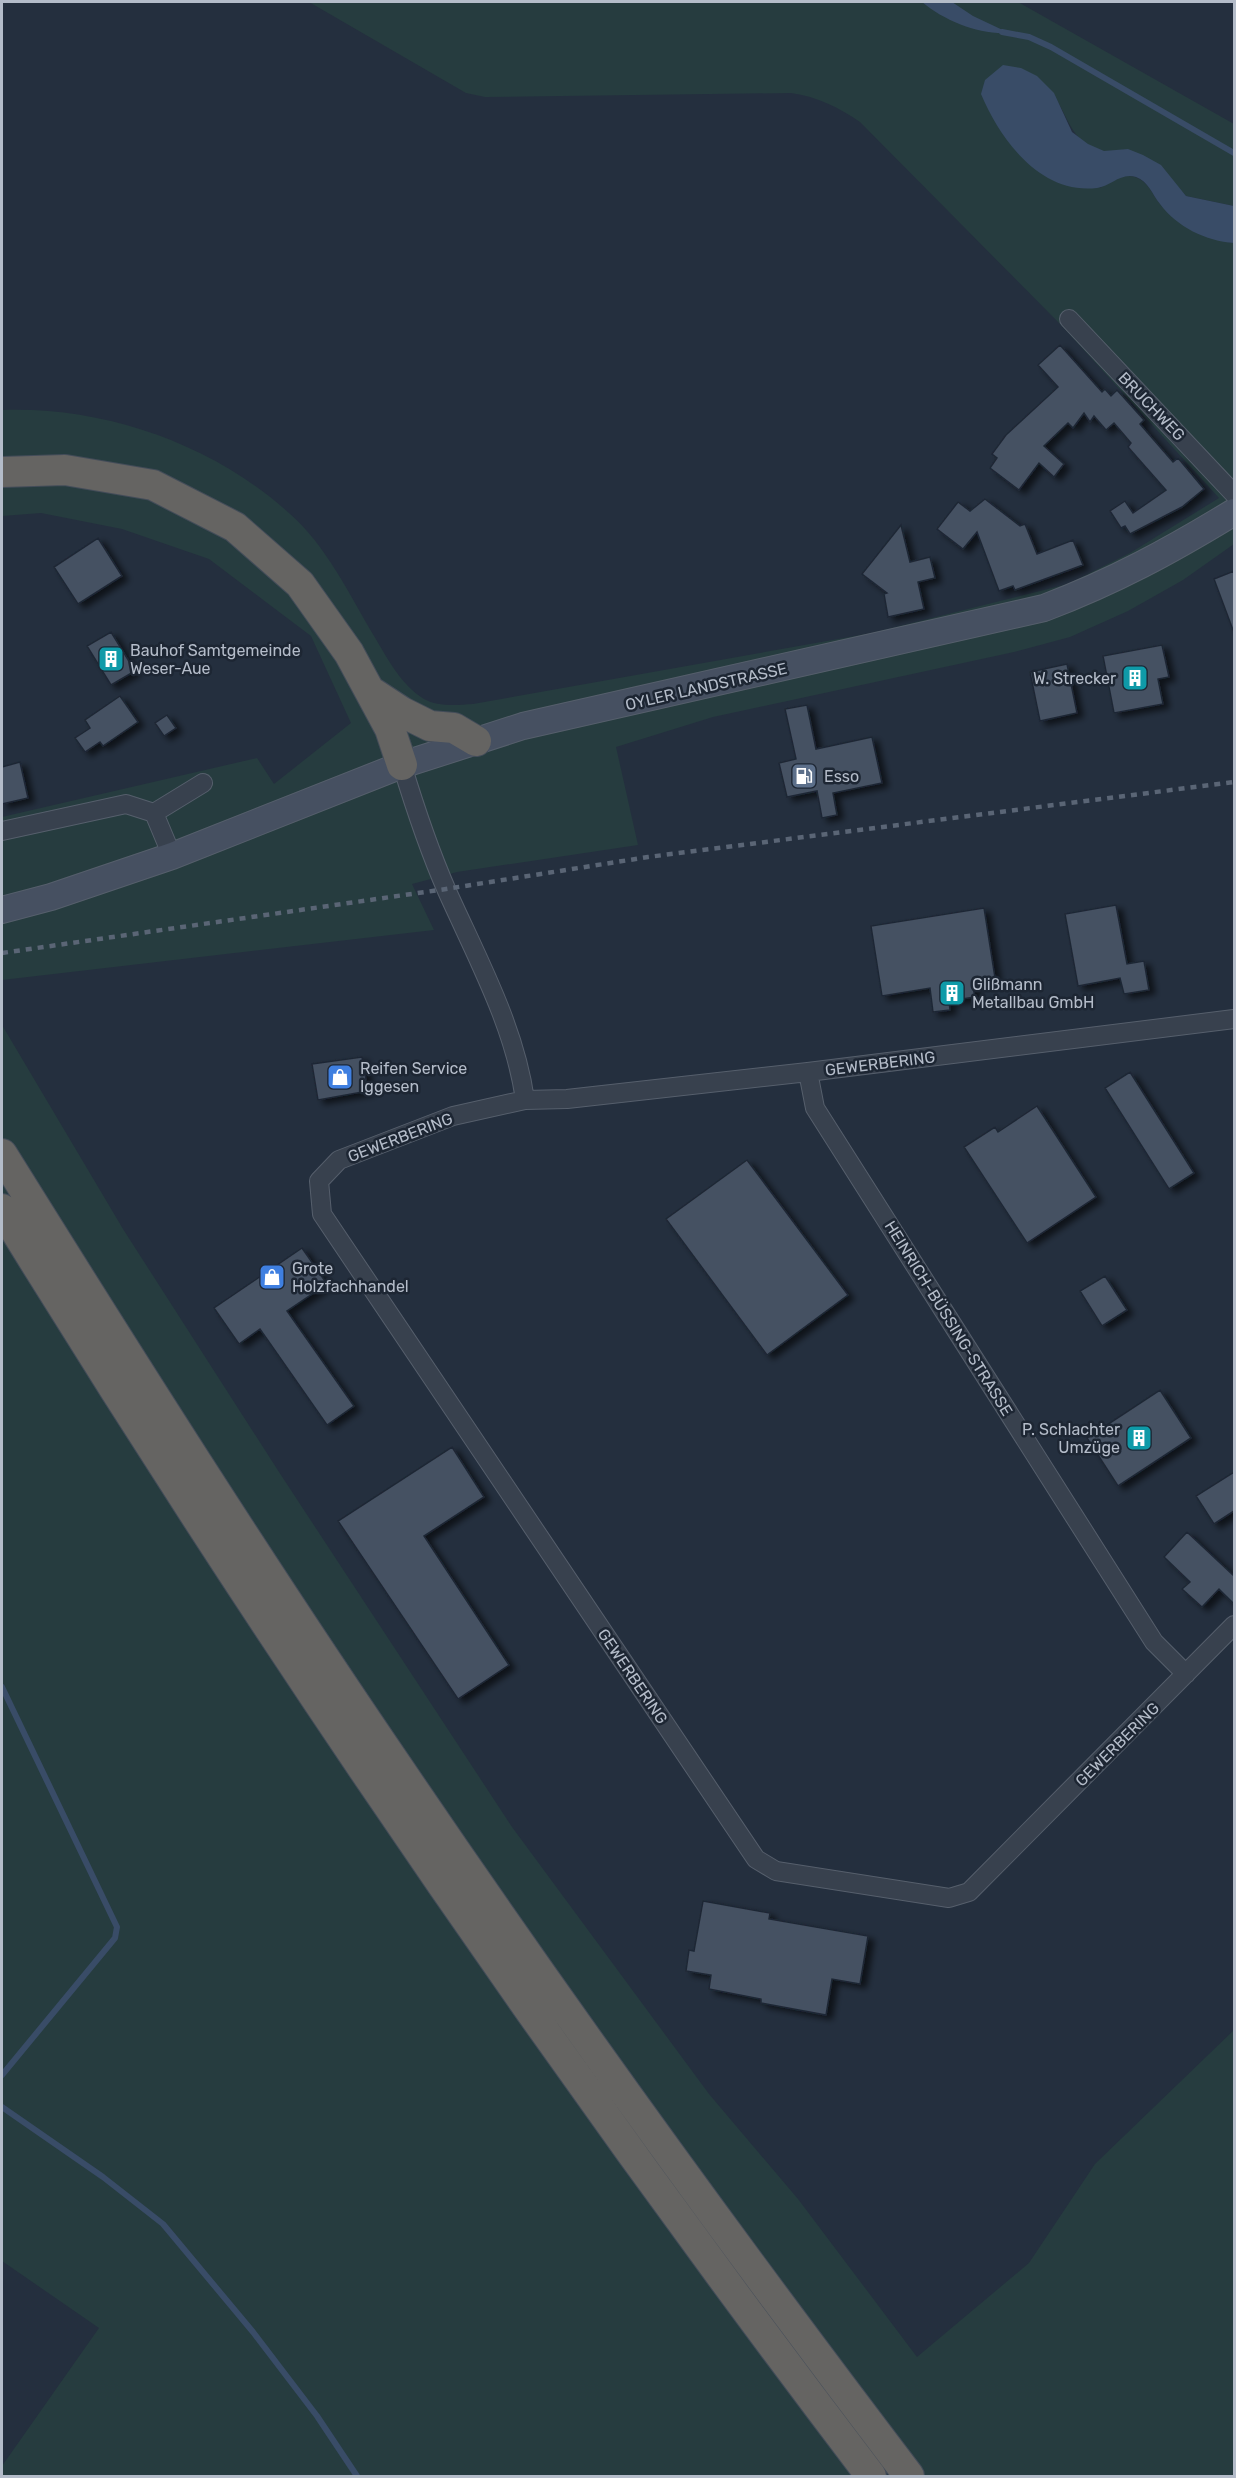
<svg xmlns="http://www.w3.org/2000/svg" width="1236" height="2478" viewBox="0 0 1236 2478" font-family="Rubik,sans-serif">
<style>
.green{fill:#263c3f}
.water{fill:#394c67}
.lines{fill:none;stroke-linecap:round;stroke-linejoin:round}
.stream{stroke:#394c67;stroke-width:6}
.building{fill:#455162;stroke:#1f2835;stroke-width:1.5;filter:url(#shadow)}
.minor-casing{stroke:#565f6c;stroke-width:20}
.secondary-casing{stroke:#565f6c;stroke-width:28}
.trunk-casing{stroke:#434c59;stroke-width:32}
.minor{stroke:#38414e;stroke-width:18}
.secondary{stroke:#465061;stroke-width:26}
.trunk{stroke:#656462;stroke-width:30}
.rail{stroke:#5a6575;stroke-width:4.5;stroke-dasharray:6 6;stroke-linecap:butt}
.labels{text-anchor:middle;stroke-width:5;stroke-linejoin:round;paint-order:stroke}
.street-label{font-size:16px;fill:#b4bcc9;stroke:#1d2633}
.poi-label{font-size:16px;fill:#b4bcc9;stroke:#1d2633;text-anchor:start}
</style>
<defs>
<filter id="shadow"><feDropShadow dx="6" dy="4" stdDeviation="3" flood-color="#0009"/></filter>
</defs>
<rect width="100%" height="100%" fill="#242f3e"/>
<!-- green -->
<path class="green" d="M 309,2 L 1018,2 L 1234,124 L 1234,206 L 1186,196 L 1175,184 L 1128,149 C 1121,150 1111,153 1104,152 C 1055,143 1074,75 1003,66 L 1100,188 C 1110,182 1122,173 1135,177 C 1148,181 1152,194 1160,204 C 1172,220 1215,241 1234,243 L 1234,544 L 1183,580 L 1128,611 L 1070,637 L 1014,652 L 713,717 L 616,747 L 638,845 L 457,872 L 412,884 L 434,930 L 2,980 L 2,817 L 257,758 L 274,784 L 351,723 L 311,636 L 209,559 L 122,529 L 41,513 L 2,516 L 2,410 C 104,406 213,444 289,513 C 326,545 349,594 374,636 C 388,659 400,684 424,699 C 438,707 457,705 473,704 L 872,633 L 1068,584 L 1130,553 L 1219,498 L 1061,325 L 860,122 C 838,107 818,97 791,93 L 485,97 L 466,93 Z
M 2,1025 L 123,1229 L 279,1472 L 512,1827 L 709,2094 L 798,2199 L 917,2357 L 1029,2263 L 1095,2164 L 1234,2030 L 1234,2476 L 2,2476 L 2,2466 L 99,2328 L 2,2261 Z"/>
<!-- water -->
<path class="water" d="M 922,2 L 952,2 L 973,16 L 1009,33 C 979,35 945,21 922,2 Z
M 1003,65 L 1021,68 L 1037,76 L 1054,93 L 1072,132 L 1088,144 L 1104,151 L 1128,149 L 1143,155 L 1161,165 L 1186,196 L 1234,206 L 1234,243 C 1206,241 1177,227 1160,204 C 1152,194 1148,181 1136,177 C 1121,172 1111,186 1097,188 C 1041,195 1001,141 981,94 L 985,80 Z"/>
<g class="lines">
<!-- stream -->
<path class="stream" d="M 1002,32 L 1029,37 L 1051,47 L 1234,153
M 2,1687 L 117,1927 L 115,1938 L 2,2075
M 2,2107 L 103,2177 L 163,2224 L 253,2332 L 317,2416 L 357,2476"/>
</g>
<!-- building -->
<path class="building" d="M 1060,345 L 1102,392 L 1105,389 L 1111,396 L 1117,390 L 1144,420 L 1140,424 L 1173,462 L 1178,458 L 1204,489 L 1182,507 L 1130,534 L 1125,526 L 1121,528 L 1110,511 L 1125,501 L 1133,513 L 1166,490 L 1128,447 L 1131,443 L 1114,423 L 1106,430 L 1094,416 L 1090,422 L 1084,413 L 1073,428 L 1068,423 L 1044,446 L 1064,464 L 1054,477 L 1039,463 L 1019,490 L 990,468 L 997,458 L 992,454 L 1006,435 L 1058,387 L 1038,365 Z
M 985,499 L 1020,526 L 1025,524 L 1037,554 L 1073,540 L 1083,565 L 1015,590 L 1013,586 L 999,591 L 977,532 L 963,549 L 937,529 L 958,502 L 970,511 Z
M 901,525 L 910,562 L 930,557 L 935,578 L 918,582 L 924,609 L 888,617 L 884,594 L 887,593 L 862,574 Z
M 98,538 L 122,576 L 78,604 L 54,567 Z
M 1234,571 L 1234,630 L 1233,630 L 1214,579 Z
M 111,632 L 135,671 L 111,685 L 87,646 Z
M 1162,645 L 1169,677 L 1158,679 L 1163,704 L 1114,713 L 1103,656 Z
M 1067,664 L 1077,713 L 1040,721 L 1030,672 Z
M 120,696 L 138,722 L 103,746 L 100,742 L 85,752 L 75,738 L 90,728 L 85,720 Z
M 807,705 L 816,749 L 872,737 L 882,783 L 833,793 L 837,815 L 822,818 L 817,791 L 787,797 L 779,763 L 796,759 L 785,709 Z
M 167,715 L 176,728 L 164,736 L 155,723 Z
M 20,762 L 28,798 L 2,804 L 2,767 Z
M 1116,905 L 1127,964 L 1144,961 L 1149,990 L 1124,994 L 1120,978 L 1078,986 L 1065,914 Z
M 984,908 L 995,978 L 972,982 L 975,997 L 949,1001 L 950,1010 L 933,1012 L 930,988 L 882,996 L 871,926 Z
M 362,1057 L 368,1091 L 318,1100 L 312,1064 Z
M 1130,1072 L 1194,1173 L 1169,1189 L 1105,1088 Z
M 1037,1106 L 1096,1197 L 1027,1243 L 964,1147 L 995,1127 L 998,1132 Z
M 747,1160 L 848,1295 L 767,1355 L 666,1219 Z
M 302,1248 L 327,1284 L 287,1311 L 354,1406 L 327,1425 L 260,1329 L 239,1344 L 214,1308 Z
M 1105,1276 L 1127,1310 L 1102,1326 L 1080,1291 Z
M 1160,1390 L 1191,1438 L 1118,1486 L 1087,1438 Z
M 452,1447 L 484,1497 L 424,1536 L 509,1665 L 458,1699 L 338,1521 Z
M 1234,1472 L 1234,1511 L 1214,1524 L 1196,1496 Z
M 1187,1532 L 1234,1576 L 1234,1604 L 1219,1589 L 1202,1607 L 1182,1589 L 1190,1582 L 1164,1557 Z
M 703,1901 L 770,1913 L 769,1919 L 868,1936 L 860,1984 L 832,1979 L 826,2015 L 761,2003 L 761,1999 L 709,1989 L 711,1975 L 686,1971 L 689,1950 L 694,1951 Z"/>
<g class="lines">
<!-- minor casing -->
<g class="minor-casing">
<path id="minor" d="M 1069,319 L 1234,494
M 402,765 C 415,808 429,850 447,891 C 477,958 515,1027 525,1100
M 154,813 L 172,856
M 2,831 L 126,804 L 154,813 L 203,783
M 1234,1019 L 808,1072 L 567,1099 L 525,1100 L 453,1116 L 339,1160 L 319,1181 L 322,1214 L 756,1859 L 776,1871 L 949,1898 L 969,1892 L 1234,1625
M 808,1072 L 815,1108 L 1154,1642 L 1186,1674"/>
</g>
<!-- secondary casing -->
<g class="secondary-casing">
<path id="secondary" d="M 2,910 L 51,897 L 172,856 L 402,765 L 523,726 L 1044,608 C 1115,581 1170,551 1234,512"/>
</g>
<!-- trunk casing -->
<g class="trunk-casing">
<path id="trunk" d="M 2,472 L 65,470 L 153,485 L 235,527 L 300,584 L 349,653 L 390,729 L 402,765
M 373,693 L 402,712 L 430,726 L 454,728 L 476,741
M 2,1154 C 131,1361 262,1568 400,1770 C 562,2009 734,2246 909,2476
M 2,1209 C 270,1645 561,2069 871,2476"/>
</g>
<!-- minor -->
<use href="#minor" class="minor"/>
<!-- secondary -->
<use href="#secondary" class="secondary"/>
<!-- trunk -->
<use href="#trunk" class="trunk"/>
<!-- rail -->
<path class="rail" d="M 2,953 L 446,889 L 648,857 L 1234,782"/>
</g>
<!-- icons -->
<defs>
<g id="building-square" transform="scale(1.35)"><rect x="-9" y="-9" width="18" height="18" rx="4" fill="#0f9aa8" stroke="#1d2633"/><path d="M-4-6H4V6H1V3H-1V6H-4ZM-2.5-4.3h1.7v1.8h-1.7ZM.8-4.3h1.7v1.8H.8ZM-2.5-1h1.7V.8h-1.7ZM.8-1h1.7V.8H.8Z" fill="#fff"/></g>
<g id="fuel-square" transform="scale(1.35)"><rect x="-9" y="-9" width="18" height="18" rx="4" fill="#5c6f8a" stroke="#1d2633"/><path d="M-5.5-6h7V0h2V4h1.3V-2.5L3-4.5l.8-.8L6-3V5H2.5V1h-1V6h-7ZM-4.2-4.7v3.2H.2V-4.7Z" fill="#fff"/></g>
<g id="shop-square" transform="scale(1.35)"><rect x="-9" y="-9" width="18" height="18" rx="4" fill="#3f7fe0" stroke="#1d2633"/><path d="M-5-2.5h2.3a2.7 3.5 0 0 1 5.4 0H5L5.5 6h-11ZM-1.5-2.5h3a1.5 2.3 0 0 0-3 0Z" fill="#fff"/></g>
</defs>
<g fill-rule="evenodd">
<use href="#building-square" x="111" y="659"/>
<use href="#building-square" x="1135" y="678"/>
<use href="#fuel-square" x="804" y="776"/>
<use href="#building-square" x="952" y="993"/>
<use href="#shop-square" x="340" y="1077"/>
<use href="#shop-square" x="272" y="1277"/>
<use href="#building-square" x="1139" y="1438"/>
</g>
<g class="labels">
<!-- street labels -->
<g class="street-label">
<text transform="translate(1152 406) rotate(46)" y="6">BRUCHWEG</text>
<text transform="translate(706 686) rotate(-13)" y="6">OYLER LANDSTRASSE</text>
<text transform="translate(880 1063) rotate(-7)" y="6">GEWERBERING</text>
<text transform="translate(400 1137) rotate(-21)" y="6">GEWERBERING</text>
<text transform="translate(949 1318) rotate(58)" y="6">HEINRICH-BÜSSING-STRASSE</text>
<text transform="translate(633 1676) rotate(56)" y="6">GEWERBERING</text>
<text transform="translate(1117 1744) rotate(-45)" y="6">GEWERBERING</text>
</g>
<!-- poi labels -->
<g class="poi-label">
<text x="130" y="656">Bauhof Samtgemeinde<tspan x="130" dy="18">Weser-Aue</tspan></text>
<text x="1116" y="684" text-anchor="end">W. Strecker</text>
<text x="824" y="782">Esso</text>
<text x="972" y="990">Glißmann<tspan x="972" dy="18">Metallbau GmbH</tspan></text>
<text x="360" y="1074">Reifen Service<tspan x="360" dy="18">Iggesen</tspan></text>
<text x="292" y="1274">Grote<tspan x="292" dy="18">Holzfachhandel</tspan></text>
<text x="1120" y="1435" text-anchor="end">P. Schlachter<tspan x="1120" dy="18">Umzüge</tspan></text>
</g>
</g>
<!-- border -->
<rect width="1236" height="2478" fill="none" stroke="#b4bcc9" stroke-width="6"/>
</svg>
